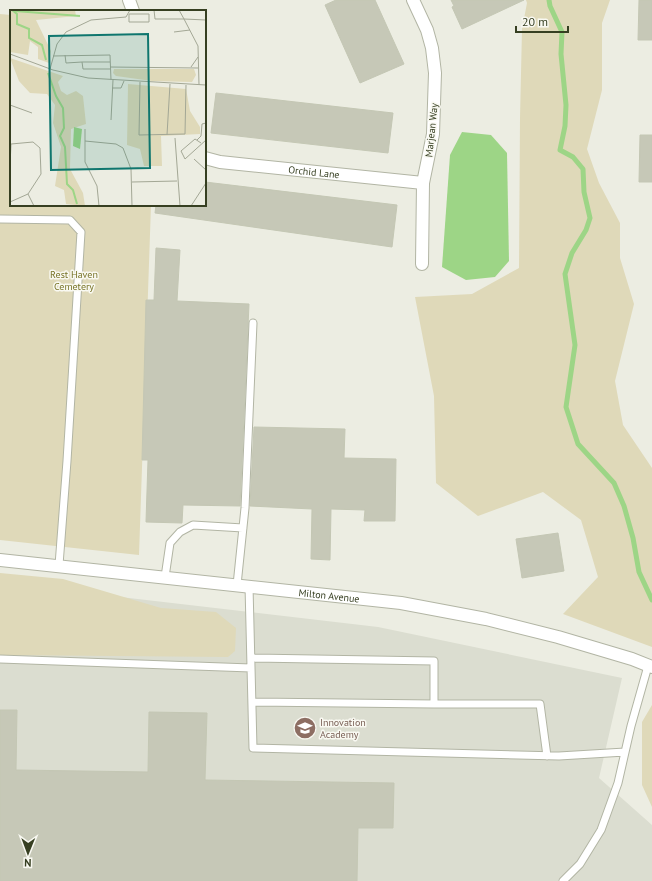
<svg xmlns="http://www.w3.org/2000/svg" width="652" height="881" viewBox="0 0 652 881" font-family="'PT Sans',sans-serif">
<style>
.built{fill:#dbddd0}
.green{fill:#dfd9b9}
.water{fill:#9dd586}
.lines{fill:none;stroke-linecap:round;stroke-linejoin:round}
.stream{stroke:#9dd586;stroke-width:5}
.building{fill:#c6c8b7;stroke:#c4c7b4}
.service-casing{stroke:#b2b5a4;stroke-width:9}
.minor-casing{stroke:#b2b5a4;stroke-width:14}
.tertiary-casing{stroke:#b2b5a4;stroke-width:14}
.service{stroke:#fff;stroke-width:7}
.minor{stroke:#fff;stroke-width:12}
.tertiary{stroke:#fff;stroke-width:12}
.labels{text-anchor:middle;stroke-width:3;stroke-linejoin:round;paint-order:stroke}
.street-label{font-size:10px;fill:#363f21;stroke:#f9f9f2}
.park-label{font-size:10px;fill:#787428;stroke:#f9f9f2}
.education-label{font-size:10px;fill:#785e54;stroke:#f9f9f2;text-anchor:start}
.inset-river{fill:none;stroke:#9dd586;stroke-width:2}
.inset-road{fill:none;stroke:#a3a795;stroke-width:1}
.view{fill:#0f766e;fill-opacity:0.15;stroke:#0f766e;stroke-width:2}
.inset-edge{fill:none;stroke:#363f21;stroke-width:2}
</style>
<rect width="100%" height="100%" fill="#ecede2"/>
<!-- built -->
<path class="built" d="M 0,583 L 378,627 L 622,678 L 599,778 L 652,825 L 652,881 L 0,881 Z"/>
<!-- green -->
<path class="green" d="M 526,0 L 610,0 L 602,23 L 602,90 L 587,149 L 599,183 L 620,223 L 620,258 L 634,304 L 615,381 L 623,425 L 652,468 L 652,647 L 563,614 L 598,577 L 581,520 L 543,492 L 478,516 L 436,483 L 434,396 L 415,297 L 472,294 L 519,268 L 520,118 L 522,29 L 527,3 Z
M 0,14 L 11,15 L 11,205 L 151,205 L 139,555 L 0,540 Z
M 0,573 L 63,579 L 161,608 L 216,612 L 236,628 L 235,651 L 228,657 L 0,655 Z
M 652,705 L 652,807 L 642,785 L 642,722 Z"/>
<!-- water -->
<path class="water" d="M 462,132 L 491,135 L 507,153 L 509,261 L 495,277 L 466,280 L 442,267 L 450,155 Z"/>
<g class="lines">
<!-- stream -->
<path class="stream" d="M 549,0 L 550,6 L 562,32 L 561,54 L 566,105 L 565,126 L 560,150 L 573,157 L 583,169 L 584,192 L 590,218 L 586,230 L 572,253 L 565,274 L 575,345 L 566,407 L 578,444 L 614,483 L 624,506 L 633,538 L 639,572 L 652,600"/>
</g>
<!-- building -->
<path class="building" d="M 336,0 L 375,0 L 404,64 L 360,83 L 325,5 Z
M 451,0 L 524,0 L 462,29 L 452,7 L 454,6 Z
M 639,0 L 652,0 L 652,40 L 638,40 Z
M 216,93 L 393,113 L 388,153 L 211,133 Z
M 640,135 L 652,135 L 652,182 L 639,182 Z
M 205,182 L 397,205 L 392,247 L 155,213 L 156,205 L 205,205 Z
M 156,248 L 180,250 L 177,301 L 249,304 L 240,506 L 183,505 L 182,523 L 146,522 L 148,460 L 142,460 L 146,300 L 154,300 Z
M 254,427 L 345,429 L 344,458 L 396,459 L 395,521 L 364,521 L 365,510 L 331,509 L 330,560 L 311,559 L 312,509 L 250,506 Z
M 558,533 L 564,571 L 522,578 L 516,539 Z
M 0,710 L 17,710 L 16,770 L 148,772 L 149,712 L 207,713 L 205,780 L 394,783 L 393,828 L 358,828 L 357,881 L 0,881 Z"/>
<g class="lines">
<!-- service casing -->
<g class="service-casing">
<path id="service" d="M 0,219 L 70,220 L 81,232 L 67,461 L 59,565
M 165,577 L 170,543 L 180,532 L 193,525 L 243,528
M 237,585 L 245,508 L 253,323
M 249,586 L 253,748 L 559,756 L 625,752
M 251,658 L 434,661 L 434,704 L 540,704 L 547,756
M 0,659 L 251,668
M 252,702 L 434,704
M 563,881 L 580,864 L 601,830 L 618,783 L 631,726 L 648,666"/>
</g>
<!-- minor casing -->
<g class="minor-casing">
<g id="minor">
<path d="M 129,0 L 133,11"/>
<path d="M 413,0 L 427,30 L 432,48 L 435,73 L 433,134 L 423,183 L 422,264"/>
<path id="s1" d="M 205,158 L 220,162 L 423,183"/>
</g>
</g>
<!-- tertiary casing -->
<g class="tertiary-casing">
<g id="tertiary">
<path id="s2" d="M 0,560 L 401,603 L 486,619 L 558,637 L 632,659 L 652,667"/>
</g>
</g>
<!-- service -->
<use href="#service" class="service"/>
<!-- minor -->
<use href="#minor" class="minor"/>
<!-- tertiary -->
<use href="#tertiary" class="tertiary"/>
</g>
<!-- icons -->
<defs>
<g id="school-disc" transform="scale(1.15)"><circle r="9.5" fill="#8d6e63" stroke="#f9f9f2"/><path d="M0-5L7-2L0 1L-7-2ZM-4 1L0 2.5L4 1V4Q0 6-4 4Z" fill="#fff"/></g>
</defs>
<g fill-rule="evenodd">
<use href="#school-disc" x="305" y="728"/>
</g>
<g class="labels">
<!-- street labels -->
<g class="street-label">
<text transform="translate(431 130) rotate(-84)" y="4">Marjean Way</text>
<text dy="4" stroke="none"><textPath href="#s1" startOffset="110">Orchid Lane</textPath></text>
<text dy="4" stroke="none"><textPath href="#s2" startOffset="331">Milton Avenue</textPath></text>
</g>
<!-- park labels -->
<g class="park-label">
<text x="74" y="278">Rest Haven<tspan x="74" dy="12">Cemetery</tspan></text>
</g>
<!-- education labels -->
<g class="education-label">
<text x="320" y="726">Innovation<tspan x="320" dy="12">Academy</tspan></text>
</g>
</g>
<!-- overview -->
<g transform="translate(10 10)">
<rect width="196" height="196" fill="#ecede2"/>
<path d="M 0,0 L 65,0 L 66,6 L 26,10 L 41,41 L 39,53 L 28,49 L 28,37 L 20,31 L 18,45 L 0,42 ZM 0,48 L 53,66 L 48,72 L 51,81 L 57,85 L 66,81 L 73,86 L 76,114 L 61,119 L 60,159 L 73,183 L 75,196 L 56,194 L 54,180 L 45,176 L 51,137 L 43,113 L 45,95 L 37,84 L 20,83 L 9,71 ZM 104,59 L 184,59 L 186,65 L 182,72 L 142,71 L 106,66 L 103,63 ZM 118,74 L 176,79 L 180,101 L 190,117 L 190,124 L 151,126 L 152,156 L 134,156 L 130,139 L 117,135 Z" fill="#dfd9b9"/>
<path d="M 64,117 L 72,119 L 70,139 L 63,136 Z" fill="#9dd586"/>
<path class="inset-river" d="M 2,0 L 7,4 L 7,14 L 19,19 L 19,28 L 32,35 L 36,50M 5,1 L 70,6M 38,63 L 46,86 L 53,98 L 54,118 L 50,126 L 55,137 L 57,174 L 63,180 L 67,194"/>
<path class="inset-road" d="M 144,0 L 145,9 L 174,9 L 169,0M 119,4 L 139,4 L 139,12 L 119,12 ZM 164,22 L 180,20M 0,44 L 43,60 L 78,68 L 196,75M 55,45 L 56,53 L 72,52 L 73,59 L 100,59M 43,46 L 100,45 L 101,70M 72,52 L 100,52M 100,57 L 188,58M 181,57 L 188,47M 40,59 L 47,34 L 56,22 L 81,10 L 116,7 L 120,0M 130,72 L 129,125 L 175,124 L 176,75M 189,75 L 188,36 L 174,9 L 196,10M 102,78 L 111,78 L 114,71M 0,95 L 22,103M 101,110 L 103,70M 75,119 L 75,152 L 87,176 L 89,196M 157,125 L 160,74M 165,128 L 170,196M 187,130 L 191,126 L 192,114 L 196,113M 75,131 L 106,134 L 113,138 L 121,159 L 122,196M 191,133 L 185,129 L 171,141 L 175,149 L 196,130M 184,149 L 196,160M 0,155 L 1,134 L 23,132 L 30,138 L 31,164 L 18,184 L 0,192M 122,172 L 167,171M 18,184 L 24,196M 181,196 L 196,173"/>
<path class="view" d="M 138,24 L 140,158 L 41,160 L 39,26 Z"/>
<rect width="196" height="196" class="inset-edge"/>
</g>
<!-- north arrow -->
<g transform="translate(28 853) rotate(181)" stroke="#f9f9f2" stroke-width="3" paint-order="stroke">
<path d="M0-3L7 15L0 10L-7 15Z" fill="#363f21"/>
<text y="-6" font-size="11" font-weight="bold" text-anchor="middle" fill="#363f21">N</text>
</g>
<!-- scale -->
<path d="M516 26v6h52v-6" fill="none" stroke="#363f21" stroke-width="2"/>
<text x="522" y="26" font-size="12" fill="#363f21" stroke="#f9f9f2" stroke-width="3" paint-order="stroke">20 m</text>
</svg>
